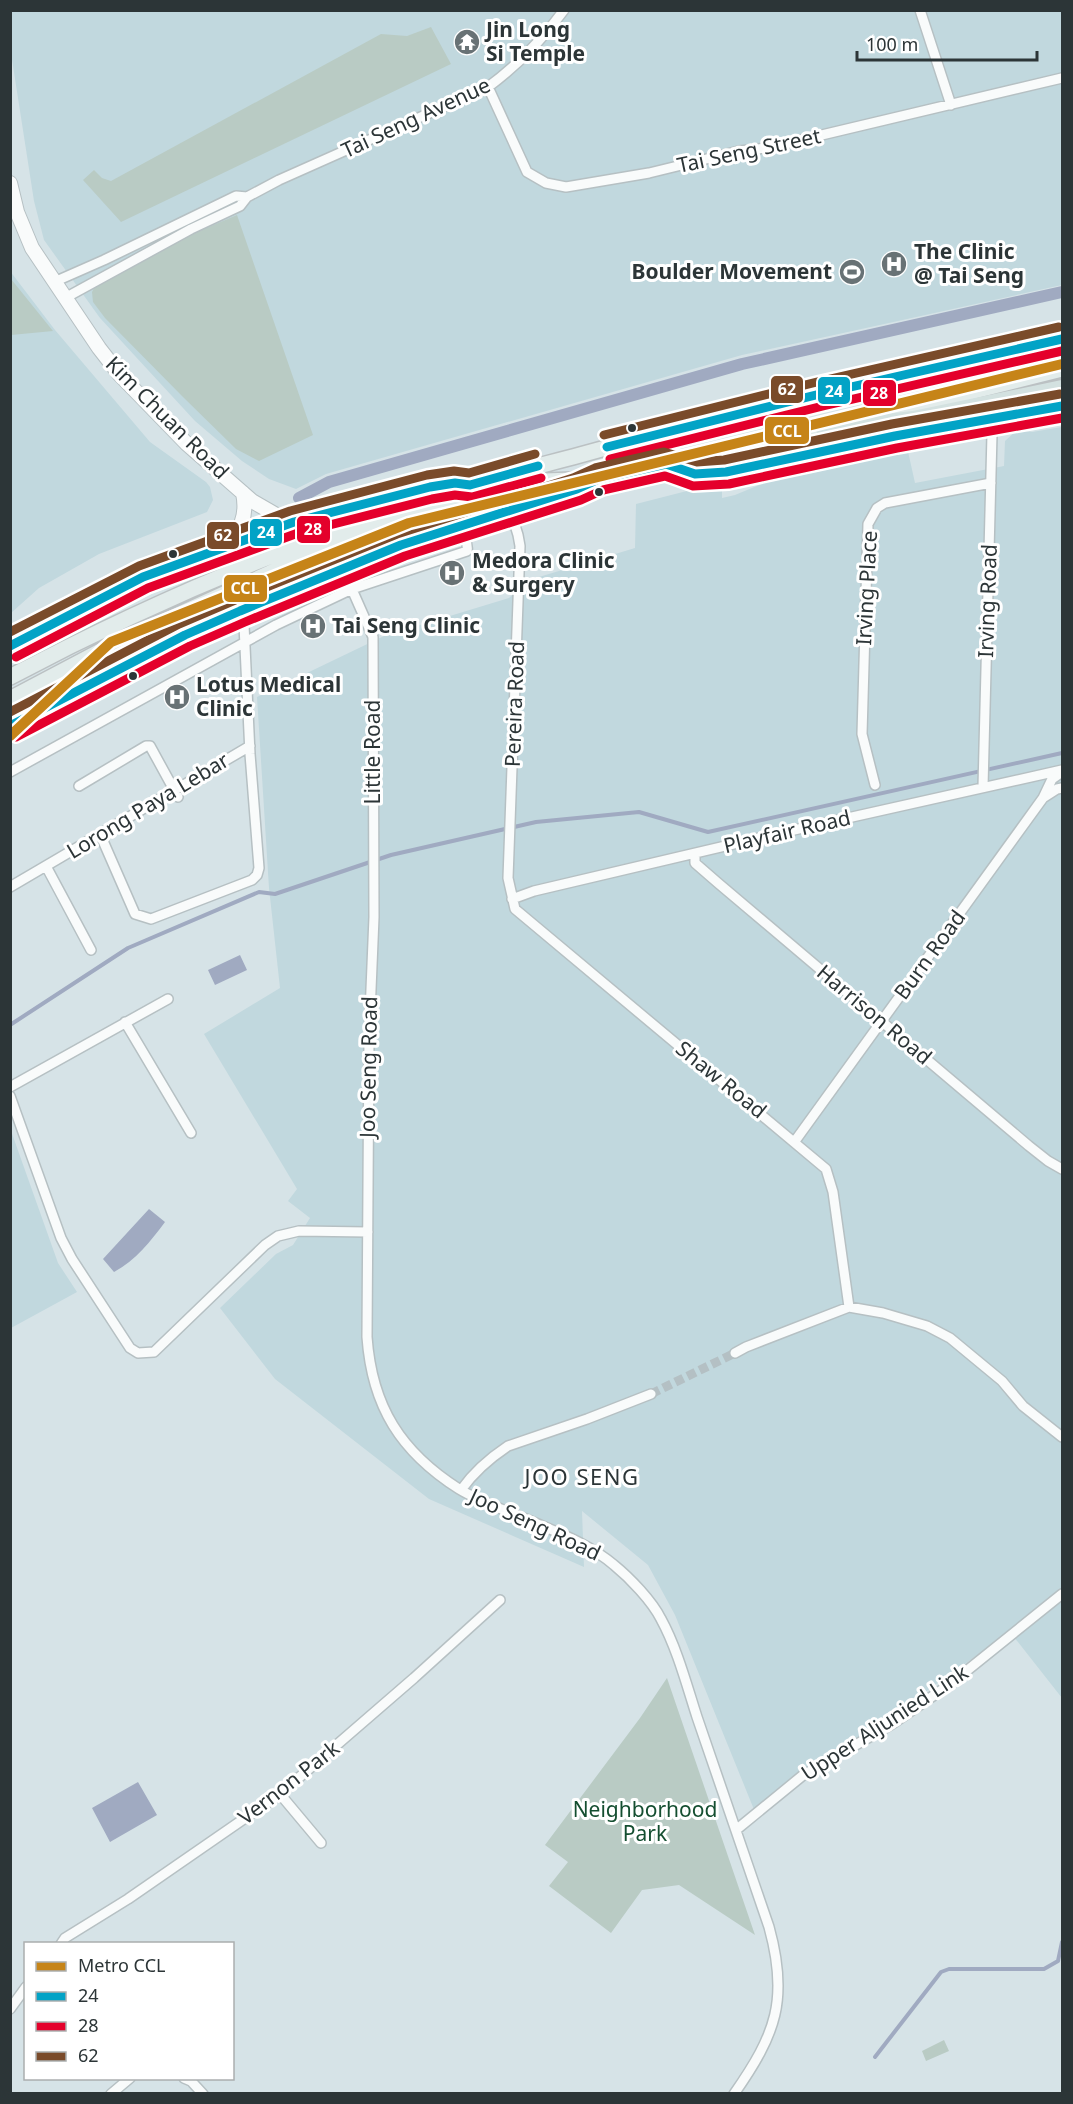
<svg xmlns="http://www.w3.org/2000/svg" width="1073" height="2104" viewBox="0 0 1073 2104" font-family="'Noto Sans',sans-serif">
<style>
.built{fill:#c1d8de}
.green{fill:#b9cbc4}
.water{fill:#a0aac1}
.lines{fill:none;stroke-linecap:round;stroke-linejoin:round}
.stream{stroke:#a0aac1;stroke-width:4}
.canal{stroke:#a0aac1;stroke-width:12}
.minor-tunnel{stroke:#b4c0c4;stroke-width:9;stroke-dasharray:9 4.5;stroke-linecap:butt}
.minor-casing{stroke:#b6c0c3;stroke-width:12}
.secondary-casing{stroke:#b6c0c3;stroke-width:16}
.primary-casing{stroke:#bbc1c3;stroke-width:18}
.motorway-casing{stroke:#bbc1c3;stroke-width:20}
.minor{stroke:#f9fbfb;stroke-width:9}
.secondary{stroke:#f9fbfb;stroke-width:14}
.primary{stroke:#e2eceb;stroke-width:15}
.motorway{stroke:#d3e1e0;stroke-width:16}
.bus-1-casing{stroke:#fff;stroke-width:14}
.bus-2-casing{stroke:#fff;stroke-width:14}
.bus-3-casing{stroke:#fff;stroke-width:14}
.bus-1{stroke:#02a3c6;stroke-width:9}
.bus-2{stroke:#e4002b;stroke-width:9}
.bus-3{stroke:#7a4b2a;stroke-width:9}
.metro-1-casing{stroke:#fff;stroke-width:15}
.metro-1{stroke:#c68418;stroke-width:10}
.bus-dot{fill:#2c3537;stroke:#fff;stroke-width:2}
.labels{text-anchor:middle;stroke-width:6;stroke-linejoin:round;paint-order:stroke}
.poi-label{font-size:21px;font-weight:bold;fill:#2c3537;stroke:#fff;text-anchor:start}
.street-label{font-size:21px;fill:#2c3537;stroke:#fff}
.park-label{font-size:21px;fill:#144e30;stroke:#fff}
.neighbourhood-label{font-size:22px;letter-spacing:1.5px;fill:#2c3537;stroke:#fff}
.line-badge{stroke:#fff;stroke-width:2}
.badge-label{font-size:16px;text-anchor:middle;font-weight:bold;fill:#fff}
</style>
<rect width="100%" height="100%" fill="#d6e3e7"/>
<!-- built -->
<path class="built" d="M 10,11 L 1062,11 L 1062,285 L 742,355 L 326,474 L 296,489 L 269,479 L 242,461 L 195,421 L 100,318 L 44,240 L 34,201 L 11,53 Z
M 10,271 L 55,330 L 150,442 L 206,482 L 210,487 L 213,500 L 207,512 L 99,554 L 39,588 L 11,613 Z
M 1062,427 L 1062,1698 L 1010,1632 L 755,1812 L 675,1615 L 648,1565 L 582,1511 L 584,1567 L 429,1499 L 275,1379 L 220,1308 L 276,1254 L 293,1245 L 310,1218 L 288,1201 L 297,1189 L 204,1034 L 280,988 L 269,888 L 257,697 L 384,636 L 509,598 L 529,580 L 635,548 L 636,504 L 722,482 L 722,498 L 735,495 L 783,475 L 907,447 L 915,483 L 1004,466 L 1005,441 L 1017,430 L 1032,432 Z
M 10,1128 L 58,1263 L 77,1292 L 11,1328 Z"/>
<!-- green -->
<path class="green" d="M 431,27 L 451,64 L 121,222 L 83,180 L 94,170 L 102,178 L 111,181 L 381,34 L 407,36 Z
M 237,215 L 313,435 L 259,461 L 236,449 L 183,397 L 105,318 L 93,302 L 92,292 L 100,277 L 120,265 Z
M 10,279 L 11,279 L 53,331 L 11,335 Z
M 667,1678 L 755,1935 L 679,1885 L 642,1890 L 611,1933 L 549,1886 L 568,1862 L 545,1845 L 640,1718 Z
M 944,2040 L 949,2051 L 926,2061 L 922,2051 Z"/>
<!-- water -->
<path class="water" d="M 240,955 L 247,970 L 215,985 L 208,970 Z
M 149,1209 L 165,1222 C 150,1242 136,1260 114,1272 L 103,1259 Z
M 138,1782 L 157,1815 L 110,1842 L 92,1808 Z"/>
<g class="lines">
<!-- stream -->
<path class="stream" d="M 10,1025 L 128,948 L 259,892 L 275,894 L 391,855 L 536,822 L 639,812 L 708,832 L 1062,753
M 875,2057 L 941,1972 L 949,1969 L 1044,1969 L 1058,1961 L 1062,1942"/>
<!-- canal -->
<path class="canal" d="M 299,498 L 329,482 L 742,364 L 1062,292"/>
<!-- minor-tunnel -->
<path class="minor-tunnel" d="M 651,1394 L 735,1353"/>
<!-- minor casing -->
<g class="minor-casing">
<path id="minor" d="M 920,10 L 951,105
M 488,87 L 527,172 L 546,183 L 566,187 L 649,173 L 739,151 L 767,148 L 1062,78
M 54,282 L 104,260 L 236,196 L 247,197
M 65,298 L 191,229 L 240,206 L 247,197 L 279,180 L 488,87 C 518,65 542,40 564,10
M 980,420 L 986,424 L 992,434 L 983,787
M 510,509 L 518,535 L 520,546 L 508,878 L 515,909 L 826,1169 L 833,1192 L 849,1307
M 343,569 L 373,637 L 374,917 L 369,1038 L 367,1337 C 372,1407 401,1452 459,1489 C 482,1503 513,1513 538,1524 C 564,1535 592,1546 614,1565 C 630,1578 652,1601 661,1619 C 677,1648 687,1686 697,1717 C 721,1787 745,1857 769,1927 C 789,1999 776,2034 734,2094
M 10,772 L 276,625 L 352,589 L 467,551 C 469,542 462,534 456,528
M 875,785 L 862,734 L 868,524 L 877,508 L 885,503 L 991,483
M 79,786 L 146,746 L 150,746 L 178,797
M 1043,798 L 1057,789 L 1062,788
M 100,834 L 135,914 L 151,919 L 252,880 L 257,875 L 259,868 L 250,754 L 244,625 L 240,611
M 695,854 L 695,863 L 718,883 L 1029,1146 L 1048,1161 L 1062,1169
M 46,866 L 91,950
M 10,887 L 250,746
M 512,899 L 534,891 L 785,832 L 1062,770
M 125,1022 L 191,1133
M 10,1087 L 168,999
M 10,1096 L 61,1238 L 72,1259 L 130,1348 L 138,1353 L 154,1352 L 265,1245 L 278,1236 L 299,1231 L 368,1232
M 795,1141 L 1043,798 L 1052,779 L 1062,772
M 735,1353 L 746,1347 L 849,1307 L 883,1313 L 927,1326 L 950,1338 L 1002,1381 L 1023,1406 L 1062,1437
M 461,1490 C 473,1473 490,1458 508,1446 L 587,1419 L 651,1394
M 280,1794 L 321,1843
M 736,1830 L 802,1776 L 892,1724 L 949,1685 L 1062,1594
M 61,1944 L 65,1938 L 128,1899 L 280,1794 L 414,1678 L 500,1600
M 10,2009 L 26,1987
M 184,2078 L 191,2081 L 203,2094
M 111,2094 L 130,2078"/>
</g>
<!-- secondary casing -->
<g class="secondary-casing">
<path id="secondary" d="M 10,183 L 17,212 L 32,248 L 99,348 L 120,375 L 187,444 L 252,501 L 278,516 L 294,522
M 225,548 C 240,531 248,516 243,493"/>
</g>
<!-- primary casing -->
<g class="primary-casing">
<path id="primary" d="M 862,419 L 1062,369
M 666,464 L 695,474 L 726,472 L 895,436 L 1062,406
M 10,646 L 143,577 L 294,522 L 446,484
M 10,677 C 157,599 309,536 467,486 C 504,474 543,465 580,455 C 740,411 902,377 1062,339
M 10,699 L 116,643 L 347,538 L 439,509 L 545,481 L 599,479 L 836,426
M 10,726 L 185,635 L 240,611 L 401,545 L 591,483"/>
</g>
<!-- motorway casing -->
<g class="motorway-casing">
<path id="motorway" d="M 824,429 L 913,419 L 1062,388"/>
</g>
<!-- minor -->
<use href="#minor" class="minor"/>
<!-- secondary -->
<use href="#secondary" class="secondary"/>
<!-- primary -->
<use href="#primary" class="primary"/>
<!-- motorway -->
<use href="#motorway" class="motorway"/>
<!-- bus-1 casing -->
<g class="bus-1-casing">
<path id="bus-1" d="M 607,447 L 820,394 L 1062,339
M 10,646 L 143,577 L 294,522 L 430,487 L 455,483 L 470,485 L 538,466
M 10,726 L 185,635 L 240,611 L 401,545 L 577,489 L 599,479 L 666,464 L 695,474 L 726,472 L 895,436 L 1062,406"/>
</g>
<!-- bus-2 casing -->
<g class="bus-2-casing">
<path id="bus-2" d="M 610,459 L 823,406 L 1062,351
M 16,657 L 148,588 L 298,533 L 432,499 L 455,495 L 472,497 L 541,478
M 16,737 L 190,646 L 245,622 L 405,556 L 581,500 L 603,490 L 665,476 L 693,486 L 729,484 L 897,448 L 1062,418"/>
</g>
<!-- bus-3 casing -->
<g class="bus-3-casing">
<path id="bus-3" d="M 604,435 L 817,382 L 1059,327
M 10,632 L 139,566 L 290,511 L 427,475 L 454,471 L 469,473 L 535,454
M 10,712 L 179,624 L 235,600 L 397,534 L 573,478 L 595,468 L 664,452 L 697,462 L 724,460 L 892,424 L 1060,394"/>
</g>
<!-- bus-1 -->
<use href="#bus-1" class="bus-1"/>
<!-- bus-2 -->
<use href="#bus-2" class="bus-2"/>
<!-- bus-3 -->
<use href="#bus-3" class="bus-3"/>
<!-- metro-1 casing -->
<g class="metro-1-casing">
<path id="metro-1" d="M 10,736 L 111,642 L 409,523 L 1062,364"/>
</g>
<!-- metro-1 -->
<use href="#metro-1" class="metro-1"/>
</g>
<!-- icons -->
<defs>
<g id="temple-disc" transform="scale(1.35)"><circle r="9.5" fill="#687275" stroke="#fff"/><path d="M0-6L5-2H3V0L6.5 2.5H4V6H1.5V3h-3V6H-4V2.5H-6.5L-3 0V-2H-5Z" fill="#fff"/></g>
<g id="hospital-disc" transform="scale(1.35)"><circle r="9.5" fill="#687275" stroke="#fff"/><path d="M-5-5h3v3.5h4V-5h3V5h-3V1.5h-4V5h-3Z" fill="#fff"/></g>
<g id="stadium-disc" transform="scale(1.35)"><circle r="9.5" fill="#687275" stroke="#fff"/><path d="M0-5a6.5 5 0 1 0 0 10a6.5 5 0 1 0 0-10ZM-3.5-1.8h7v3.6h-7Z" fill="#fff"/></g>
</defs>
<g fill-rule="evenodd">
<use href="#temple-disc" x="467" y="42"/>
<use href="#hospital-disc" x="894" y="264"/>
<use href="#stadium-disc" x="852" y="272"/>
<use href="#hospital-disc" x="452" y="573"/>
<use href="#hospital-disc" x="313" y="626"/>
<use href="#hospital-disc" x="177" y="697"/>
</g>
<!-- markers -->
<g class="bus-dot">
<circle cx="632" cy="428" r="5"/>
<circle cx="599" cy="492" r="5"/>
<circle cx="173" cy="554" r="5"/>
<circle cx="133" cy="676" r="5"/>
</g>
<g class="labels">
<!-- poi labels -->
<g class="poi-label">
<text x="486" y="37">Jin Long<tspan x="486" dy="24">Si Temple</tspan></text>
<text x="914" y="259">The Clinic<tspan x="914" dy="24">@ Tai Seng</tspan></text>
<text x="832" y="279" text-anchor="end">Boulder Movement</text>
<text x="472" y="568">Medora Clinic<tspan x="472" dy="24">&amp; Surgery</tspan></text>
<text x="332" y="633">Tai Seng Clinic</text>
<text x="196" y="692">Lotus Medical<tspan x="196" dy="24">Clinic</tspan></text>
</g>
<!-- street labels -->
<g class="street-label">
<text transform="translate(416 118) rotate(-25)" y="7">Tai Seng Avenue</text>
<text transform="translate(749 151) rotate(-12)" y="7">Tai Seng Street</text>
<text transform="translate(167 418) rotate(45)" y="7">Kim Chuan Road</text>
<text transform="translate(867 588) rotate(-87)" y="7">Irving Place</text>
<text transform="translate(988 601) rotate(-88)" y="7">Irving Road</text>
<text transform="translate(515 704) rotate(-88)" y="7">Pereira Road</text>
<text transform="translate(373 752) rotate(-90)" y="7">Little Road</text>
<text transform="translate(148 806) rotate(-31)" y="7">Lorong Paya Lebar</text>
<text transform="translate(787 832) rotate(-13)" y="7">Playfair Road</text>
<text transform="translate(930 955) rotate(-54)" y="7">Burn Road</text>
<text transform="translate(874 1015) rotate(40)" y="7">Harrison Road</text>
<text transform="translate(369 1067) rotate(-89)" y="7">Joo Seng Road</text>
<text transform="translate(721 1080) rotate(39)" y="7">Shaw Road</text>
<text transform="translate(535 1525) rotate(25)" y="7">Joo Seng Road</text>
<text transform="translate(885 1723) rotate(-33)" y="7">Upper Aljunied Link</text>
<text transform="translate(289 1783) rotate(-38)" y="7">Vernon Park</text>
</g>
<!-- park labels -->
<g class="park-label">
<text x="645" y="1817">Neighborhood<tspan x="645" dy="24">Park</tspan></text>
</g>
<!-- neighbourhood labels -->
<g class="neighbourhood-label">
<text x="582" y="1485">JOO SENG</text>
</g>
</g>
<g class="line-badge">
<rect x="770" y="375" width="34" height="29" rx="6" fill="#7a4b2a"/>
<rect x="817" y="376" width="34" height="29" rx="6" fill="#02a3c6"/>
<rect x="862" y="379" width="35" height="28" rx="6" fill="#e4002b"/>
<rect x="764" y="416" width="46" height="29" rx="6" fill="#c68418"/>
<rect x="296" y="515" width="35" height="29" rx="6" fill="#e4002b"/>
<rect x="249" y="518" width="34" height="29" rx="6" fill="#02a3c6"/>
<rect x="206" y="521" width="34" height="29" rx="6" fill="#7a4b2a"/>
<rect x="223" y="574" width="45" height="29" rx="6" fill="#c68418"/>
</g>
<g class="badge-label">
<text x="787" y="395">62</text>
<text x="834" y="397">24</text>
<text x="879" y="399">28</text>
<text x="787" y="437">CCL</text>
<text x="313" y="535">28</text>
<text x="266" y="538">24</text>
<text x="223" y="541">62</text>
<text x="245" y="594">CCL</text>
</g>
<!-- border -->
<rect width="1073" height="2104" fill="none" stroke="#2c3537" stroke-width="24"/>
<!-- legend -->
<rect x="24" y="1942" width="210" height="138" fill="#ffffff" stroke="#abaeaf" stroke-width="1.5"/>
<rect x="36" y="1962" width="30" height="9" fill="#c68418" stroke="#abaeaf" stroke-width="1.5"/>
<text x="78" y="1972" font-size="18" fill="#2c3537">Metro CCL</text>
<rect x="36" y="1992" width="30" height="9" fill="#02a3c6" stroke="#abaeaf" stroke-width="1.5"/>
<text x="78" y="2002" font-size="18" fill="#2c3537">24</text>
<rect x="36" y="2022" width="30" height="9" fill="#e4002b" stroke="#abaeaf" stroke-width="1.5"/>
<text x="78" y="2032" font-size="18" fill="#2c3537">28</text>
<rect x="36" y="2052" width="30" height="9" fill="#7a4b2a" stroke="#abaeaf" stroke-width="1.5"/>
<text x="78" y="2062" font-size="18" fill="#2c3537">62</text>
<!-- scale -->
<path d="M857 51v9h180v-9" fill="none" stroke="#2c3537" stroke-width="3"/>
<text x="866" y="51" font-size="18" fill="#2c3537" stroke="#ffffff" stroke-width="4.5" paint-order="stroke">100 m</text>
</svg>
